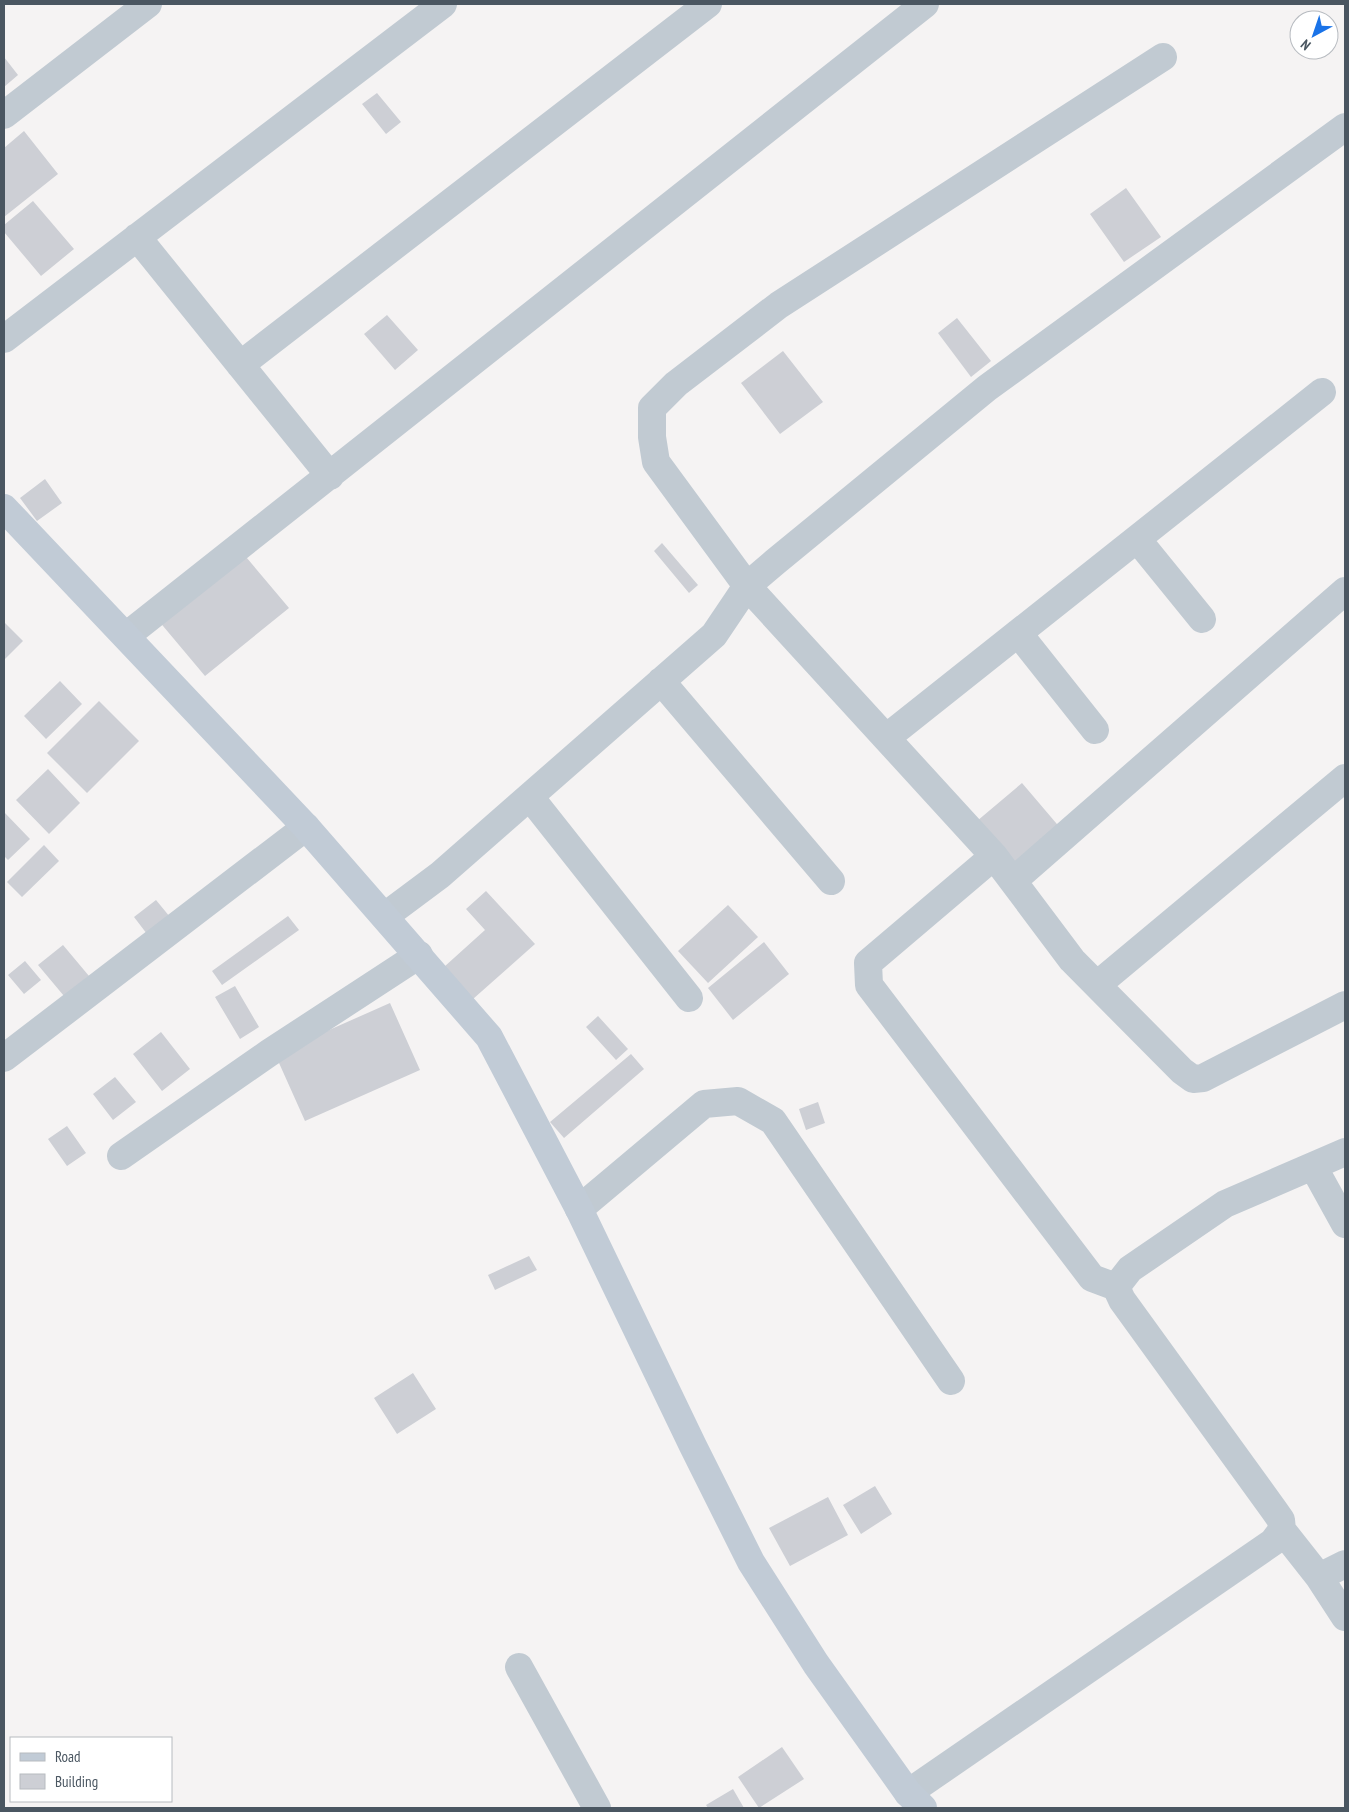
<svg xmlns="http://www.w3.org/2000/svg" width="1349" height="1812" viewBox="0 0 1349 1812" font-family="'PT Sans Narrow',sans-serif">
<style>
.building{fill:#cdcfd5}
.lines{fill:none;stroke-linecap:round;stroke-linejoin:round}
.minor{stroke:#c1cad2;stroke-width:28}
.secondary{stroke:#c1cbd6;stroke-width:28}
</style>
<rect width="100%" height="100%" fill="#f5f3f3"/>
<!-- building -->
<path class="building" d="M 4,57 L 18,75 L 4,87 Z
M 377,93 L 401,122 L 386,134 L 362,104 Z
M 24,131 L 58,174 L 4,217 L 4,148 Z
M 1126,188 L 1161,237 L 1124,262 L 1090,214 Z
M 33,201 L 74,249 L 41,276 L 4,232 L 4,225 Z
M 387,315 L 418,350 L 395,370 L 364,334 Z
M 957,318 L 991,361 L 971,377 L 938,333 Z
M 783,351 L 823,402 L 780,434 L 741,383 Z
M 45,479 L 62,503 L 37,521 L 20,498 Z
M 662,543 L 698,585 L 689,593 L 654,551 Z
M 241,551 L 289,608 L 205,676 L 158,620 Z
M 4,622 L 23,641 L 4,660 Z
M 60,681 L 82,704 L 46,739 L 24,716 Z
M 99,701 L 139,741 L 87,793 L 47,753 Z
M 48,769 L 80,803 L 49,834 L 16,800 Z
M 1022,783 L 1062,830 L 1017,868 L 977,821 Z
M 4,812 L 30,839 L 8,860 L 4,856 Z
M 44,845 L 59,861 L 22,897 L 7,882 Z
M 486,891 L 535,944 L 473,999 L 444,967 L 485,930 L 466,909 Z
M 156,900 L 170,917 L 147,934 L 134,917 Z
M 728,905 L 758,937 L 708,983 L 678,951 Z
M 288,916 L 299,930 L 222,985 L 212,971 Z
M 764,942 L 789,974 L 733,1020 L 708,988 Z
M 63,945 L 89,976 L 64,996 L 38,965 Z
M 25,961 L 41,980 L 24,994 L 8,975 Z
M 235,986 L 259,1027 L 240,1039 L 215,997 Z
M 390,1003 L 420,1070 L 305,1121 L 275,1054 Z
M 598,1016 L 628,1049 L 616,1060 L 586,1027 Z
M 161,1032 L 190,1069 L 162,1091 L 133,1054 Z
M 631,1054 L 644,1069 L 564,1138 L 550,1122 Z
M 115,1077 L 136,1102 L 113,1120 L 93,1094 Z
M 818,1102 L 825,1123 L 806,1130 L 799,1109 Z
M 67,1126 L 86,1153 L 67,1166 L 48,1139 Z
M 529,1256 L 537,1270 L 495,1290 L 488,1275 Z
M 413,1373 L 436,1409 L 397,1434 L 374,1398 Z
M 875,1486 L 892,1514 L 861,1534 L 843,1505 Z
M 828,1497 L 848,1535 L 790,1566 L 769,1528 Z
M 782,1747 L 804,1779 L 759,1808 L 738,1777 Z
M 733,1789 L 744,1808 L 708,1808 L 706,1805 Z"/>
<g class="lines">
<!-- minor -->
<path class="minor" d="M 1163,57 L 779,305 L 676,384 L 652,408 L 652,437 L 656,462 L 747,586 L 994,856 L 1072,960 L 1182,1071 L 1193,1079 L 1203,1078 L 1345,1005
M 4,115 L 148,4
M 137,237 L 330,476
M 4,339 L 443,4
M 240,365 L 708,4
M 1137,539 L 1202,619
M 1018,633 L 1095,730
M 126,636 L 925,4
M 661,681 L 831,881
M 886,738 L 1322,392
M 530,797 L 689,998
M 994,856 L 868,963 L 869,985 L 1092,1278 L 1116,1287
M 1013,881 L 1345,591
M 385,916 L 440,875 L 714,635 L 747,586 L 775,562 L 987,388 L 1345,127
M 1097,985 L 1345,778
M 4,1058 L 306,827
M 121,1156 L 269,1053 L 419,955
M 1313,1166 L 1345,1224
M 579,1209 L 704,1104 L 738,1101 L 773,1121 L 951,1381
M 1282,1530 L 1319,1577 L 1345,1617
M 1319,1577 L 1345,1564
M 519,1667 L 597,1808
M 908,1793 L 1273,1542 L 1282,1530 L 1281,1520 L 1274,1510 L 1122,1300 L 1116,1287 L 1130,1269 L 1225,1204 L 1345,1152"/>
<!-- secondary -->
<path class="secondary" d="M 4,508 L 306,827 L 489,1037 L 579,1209 L 693,1446 L 751,1562 L 816,1664 L 908,1793 L 923,1808"/>
</g>
<!-- border -->
<rect width="1349" height="1812" fill="none" stroke="#4a5661" stroke-width="10"/>
<!-- legend -->
<rect x="10" y="1737" width="162" height="65" fill="#ffffff" stroke="#b7bbc0"/>
<rect x="20" y="1753" width="25" height="8" fill="#c1cbd6" stroke="#b7bbc0"/>
<text x="55" y="1762" font-size="15" fill="#4a5661">Road</text>
<rect x="20" y="1774" width="25" height="15" fill="#cdcfd5" stroke="#b7bbc0"/>
<text x="55" y="1787" font-size="15" fill="#4a5661">Building</text>
<!-- north arrow -->
<g transform="translate(1314 35) rotate(220)"><circle r="24" fill="#ffffff" stroke="#b7bbc0"/>
<path d="M0-4L9 19L0 12L-9 19Z" fill="#1a73e8"/>
<text y="-8" font-size="14" font-weight="bold" text-anchor="middle" fill="#4a5661">N</text>
</g>
</svg>
